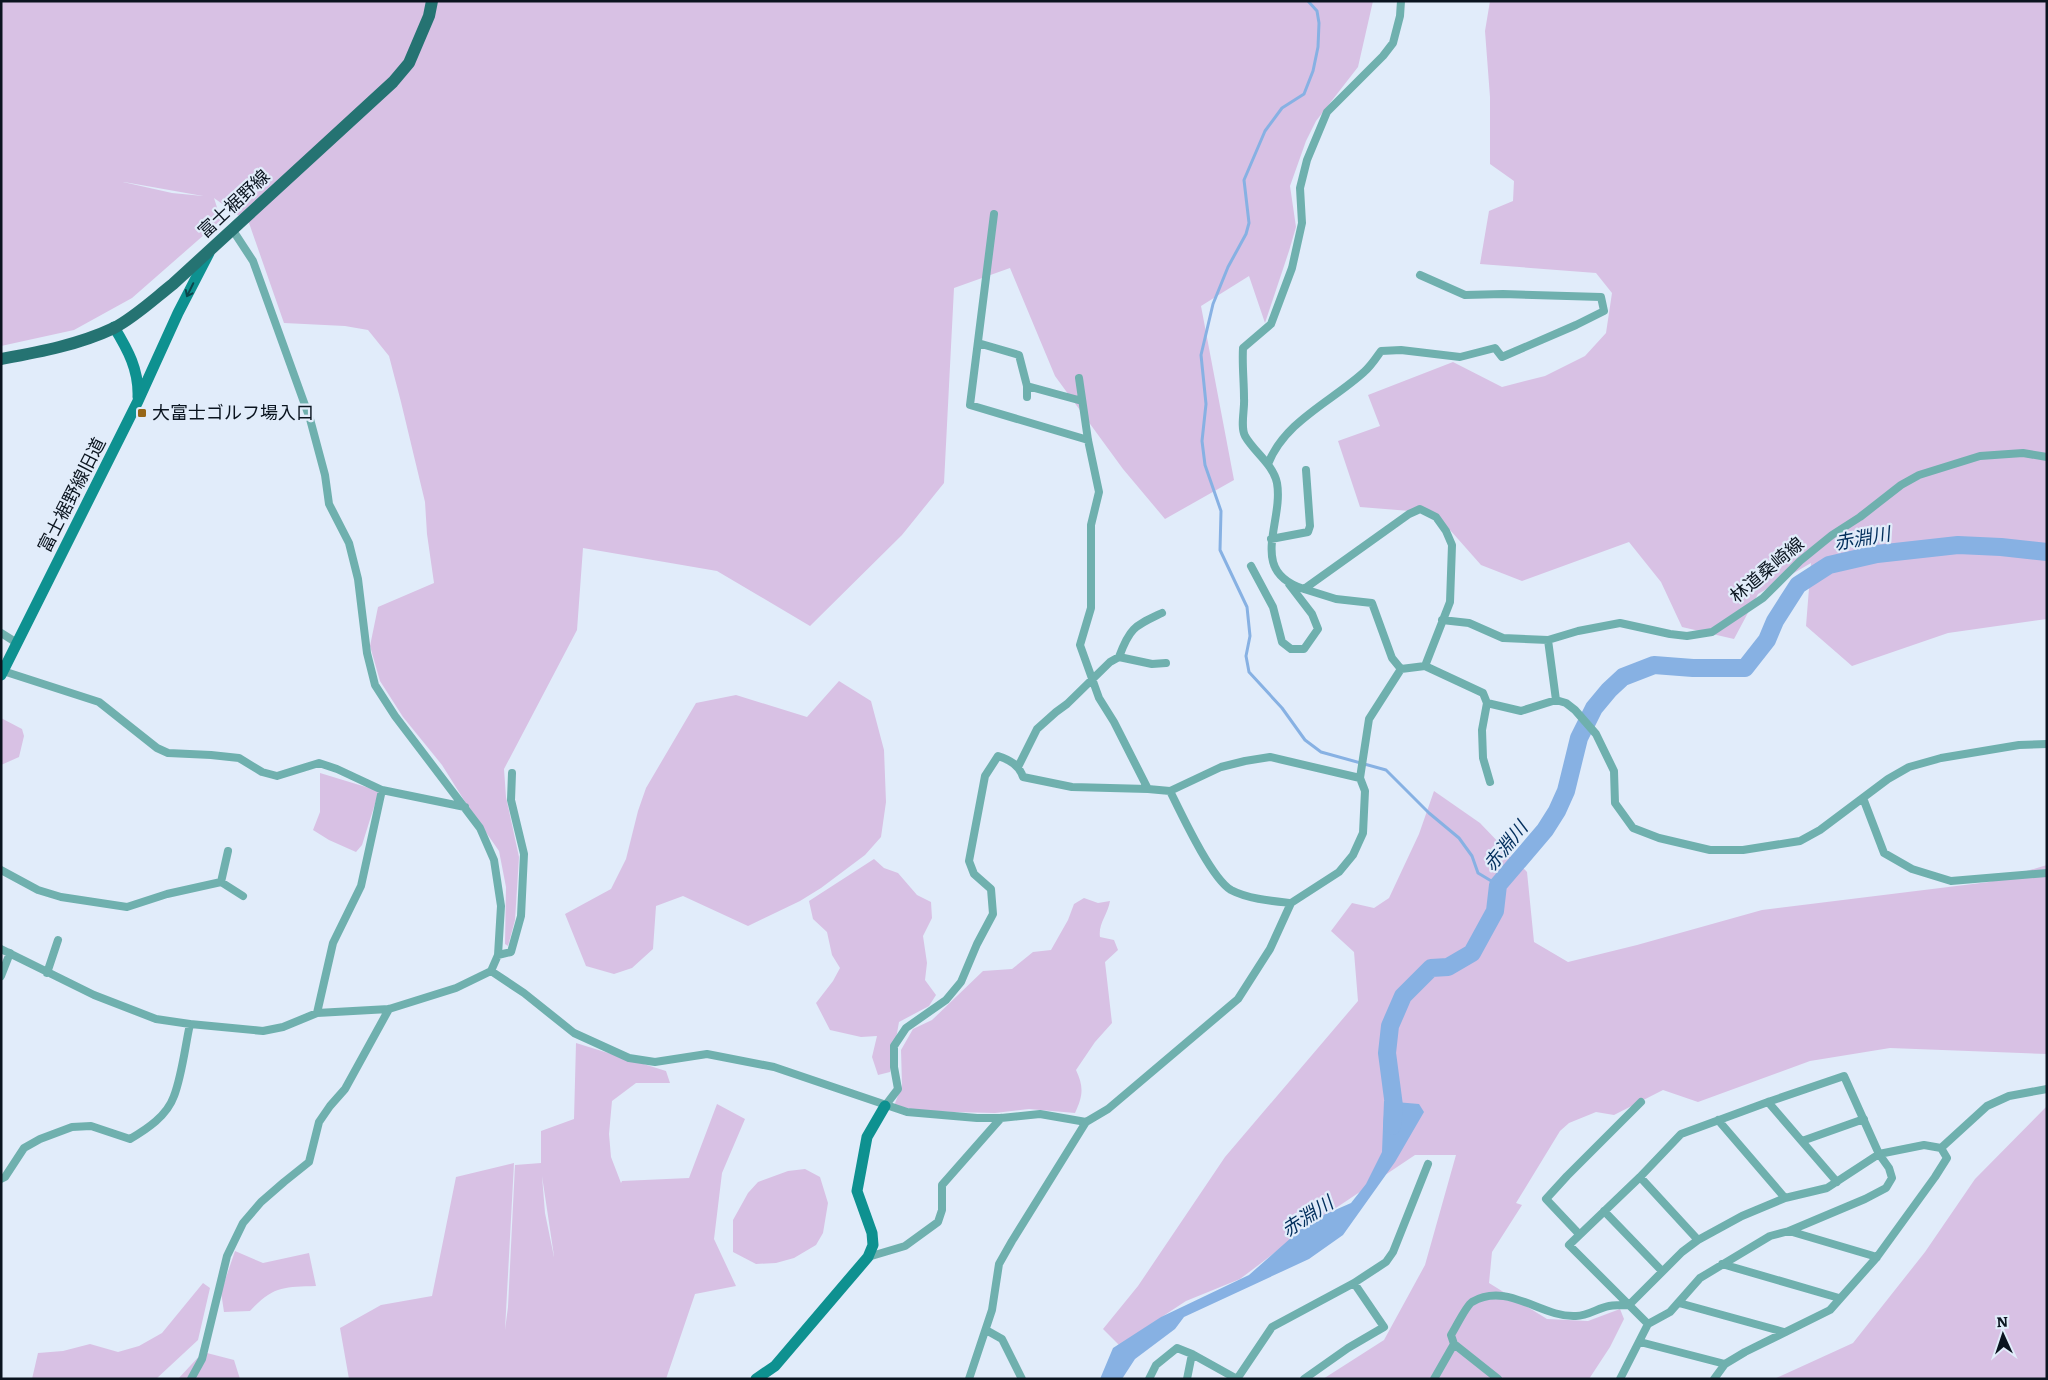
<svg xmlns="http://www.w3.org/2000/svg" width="2048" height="1380" viewBox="0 0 2048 1380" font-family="Literata,'Noto Sans JP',serif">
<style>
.green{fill:#d8c1e4;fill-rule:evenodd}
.water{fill:#87b1e3}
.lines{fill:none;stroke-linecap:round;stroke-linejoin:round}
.stream{stroke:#87b1e3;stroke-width:3}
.river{stroke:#87b1e3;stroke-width:18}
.street{stroke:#6fb0ae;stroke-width:8}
.secondary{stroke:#0e9190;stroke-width:11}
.primary{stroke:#257372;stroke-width:12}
.oneway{stroke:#0c464c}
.poi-dot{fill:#976718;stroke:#e1ecfa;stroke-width:2}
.labels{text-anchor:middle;stroke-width:4.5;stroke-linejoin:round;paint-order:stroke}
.street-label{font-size:18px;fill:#0a141f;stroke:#e1ecfa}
.poi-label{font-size:18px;fill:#0a141f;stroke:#e1ecfa;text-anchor:start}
.water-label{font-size:19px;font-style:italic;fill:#022e5c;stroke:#e1ecfa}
</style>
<rect width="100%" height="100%" fill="#e1ecfa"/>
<!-- green -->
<path class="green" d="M 1,1 L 1373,1 L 1358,67 L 1316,121 L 1306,141 L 1290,186 L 1296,227 L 1289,251 L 1265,323 L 1249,276 L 1201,306 L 1234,480 L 1165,519 L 1123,469 L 1055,376 L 1010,268 L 954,288 L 944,483 L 902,535 L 810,626 L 717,571 L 583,548 L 577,630 L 504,769 L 506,797 L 519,857 L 515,920 L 508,946 L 505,944 L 506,887 L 499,851 L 469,808 L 442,765 L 403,717 L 380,681 L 370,646 L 378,607 L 434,583 L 427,534 L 425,502 L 401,402 L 389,356 L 368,330 L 345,326 L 284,323 L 249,223 L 214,198 L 221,220 L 132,298 L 74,330 L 1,346 ZM 123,182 L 124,182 L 203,196 L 172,193 Z
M 1490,1 L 2047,1 L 2047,619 L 1948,633 L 1852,666 L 1806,626 L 1811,563 L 1758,594 L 1734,639 L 1682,627 L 1661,582 L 1629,542 L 1522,581 L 1481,565 L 1435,513 L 1360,507 L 1338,441 L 1380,426 L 1368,395 L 1453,362 L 1502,387 L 1545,376 L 1585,356 L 1606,333 L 1612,293 L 1596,273 L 1480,264 L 1489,211 L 1513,201 L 1514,181 L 1490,164 L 1490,97 L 1485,31 Z
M 839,681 L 871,701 L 884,750 L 886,802 L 881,837 L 865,855 L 821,888 L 800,901 L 748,926 L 683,896 L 656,906 L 653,949 L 632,968 L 614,974 L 586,966 L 565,914 L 611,889 L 626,859 L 638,811 L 646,788 L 696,703 L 736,695 L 807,717 Z
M 1,718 L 22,729 L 24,736 L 19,757 L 1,765 Z
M 320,773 L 379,791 L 362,845 L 356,852 L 329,840 L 313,830 L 320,812 Z
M 1434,791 L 1480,823 L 1527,872 L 1534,942 L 1568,962 L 1637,945 L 1762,910 L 1989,882 L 2047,865 L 2047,1054 L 1890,1048 L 1810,1061 L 1698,1102 L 1663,1090 L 1614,1115 L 1596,1112 L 1569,1123 L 1560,1131 L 1516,1203 L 1522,1205 L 1492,1252 L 1489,1283 L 1547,1319 L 1588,1321 L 1620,1309 L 1624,1319 L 1610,1347 L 1589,1379 L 1323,1379 L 1384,1340 L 1425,1265 L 1456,1155 L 1415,1155 L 1318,1220 L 1240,1279 L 1186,1301 L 1119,1345 L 1103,1329 L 1138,1286 L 1225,1157 L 1358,1001 L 1354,952 L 1331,931 L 1352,903 L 1374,908 L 1389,898 L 1419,834 Z
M 874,859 L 884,868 L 898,873 L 917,895 L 931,902 L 932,918 L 923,936 L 927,963 L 925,980 L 936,995 L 929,1006 L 899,1022 L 890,1072 L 878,1075 L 872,1057 L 877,1036 L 861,1037 L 830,1030 L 816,1003 L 833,981 L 840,968 L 832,955 L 827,932 L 813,919 L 809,901 Z
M 1084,898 L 1098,903 L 1110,901 C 1108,914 1098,924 1100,937 L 1114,940 L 1118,950 L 1105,962 L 1112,1023 L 1095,1042 L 1076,1070 C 1084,1087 1083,1096 1075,1113 L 1029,1109 L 995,1113 L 953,1112 L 923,1111 L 894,1106 L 902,1085 L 901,1050 L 913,1029 L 932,1020 L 983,971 L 1012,969 L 1033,952 L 1051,950 L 1068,920 L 1074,904 Z
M 576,1043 L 666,1071 L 670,1083 L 636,1083 L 612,1101 L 609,1134 L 611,1157 L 621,1183 L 622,1181 L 689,1178 L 717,1104 L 745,1119 L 722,1173 L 714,1239 L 736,1286 L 695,1294 L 666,1379 L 349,1379 L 340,1328 L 381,1305 L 432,1296 L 456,1177 L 514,1163 L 505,1330 L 508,1307 L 515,1165 L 541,1163 L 541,1131 L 574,1119 ZM 542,1176 L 554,1256 L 554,1257 L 545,1213 Z
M 2047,1106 L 2047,1379 L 1774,1379 L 1853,1343 L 1925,1252 L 1975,1179 Z
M 805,1169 L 820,1177 L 828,1203 L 823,1233 L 816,1245 L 794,1258 L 776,1263 L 756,1264 L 733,1252 L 733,1220 L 748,1193 L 758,1182 L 788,1171 Z
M 235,1251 L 263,1263 L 309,1253 L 316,1286 C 284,1287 273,1286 250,1311 L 224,1312 L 221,1292 Z
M 203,1283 L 210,1288 L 198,1340 L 156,1379 L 32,1379 L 38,1353 L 63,1351 L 90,1344 L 118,1352 L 139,1346 L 162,1333 Z
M 203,1352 L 234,1360 L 240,1379 L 178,1379 Z"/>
<!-- water -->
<path class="water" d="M 1384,1101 L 1419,1104 L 1424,1112 L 1395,1162 L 1343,1235 L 1309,1259 L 1184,1317 L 1175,1329 L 1135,1359 L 1122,1379 L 1100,1379 L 1113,1348 L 1161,1317 L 1249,1275 L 1310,1221 L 1351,1203 L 1366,1184 L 1382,1152 Z"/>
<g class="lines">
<!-- stream -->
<path class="stream" d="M 1308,1 L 1317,11 L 1319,23 L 1318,47 L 1313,71 L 1304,94 L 1282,108 L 1265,131 L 1244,180 L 1249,223 L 1246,234 L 1228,267 L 1213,304 L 1201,355 L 1206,404 L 1202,441 L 1205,465 L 1221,511 L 1220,550 L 1247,607 L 1250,636 L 1246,656 L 1249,672 L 1282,708 L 1305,740 L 1321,752 L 1386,770 L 1429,813 L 1459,838 L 1472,856 L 1478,873 L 1498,885"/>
<!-- river -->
<path class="river" d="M 1392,1126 L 1394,1106 L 1387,1053 L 1390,1026 L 1403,996 L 1431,968 L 1448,967 L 1472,953 L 1495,911 L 1498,885 L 1545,830 L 1557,811 L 1566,791 L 1579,738 L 1594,708 L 1609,690 L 1623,677 L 1654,665 L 1693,668 L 1745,668 L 1767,640 L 1775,621 L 1798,585 L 1829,565 L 1877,554 L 1958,545 L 2001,547 L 2047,552"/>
<!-- street -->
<path class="street" d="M 1401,1 L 1400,16 L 1393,43 L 1383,56 L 1327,112 L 1307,160 L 1300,188 L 1302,223 L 1292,268 L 1271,324 L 1243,348 C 1242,365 1244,381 1244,398 C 1245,409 1240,426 1245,436 C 1254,452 1273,464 1277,483 C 1284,523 1247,571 1304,589 L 1409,514 L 1420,509 L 1436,517 L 1446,531 L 1452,545 L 1450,602 L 1425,666
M 994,214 L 970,405 L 1088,440
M 978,343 L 1019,355 L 1027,386 L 1027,397
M 1079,378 L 1088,440 L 1099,492 L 1091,525 L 1091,608 L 1080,645 L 1099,698 L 1114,722 L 1148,789 L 1170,791 C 1181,813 1211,878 1231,890 C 1248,899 1272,901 1291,903
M 1027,386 L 1082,401
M 1268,464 C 1285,421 1331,402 1364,372 C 1371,366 1376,358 1381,351 L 1401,350 L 1460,357 L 1495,348 L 1502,357 L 1576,325 L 1604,311 L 1601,297 L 1503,294 L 1465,295 L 1420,275
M 1271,539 L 1308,532 L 1310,526 L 1306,470
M 1251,566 L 1273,607 L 1282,642 L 1291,649 L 1304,649 L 1318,629 L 1312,614 L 1289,584
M 1304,589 L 1336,599 L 1372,603 L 1392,658 L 1401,669
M 1442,620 L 1469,623 L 1503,638 L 1548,640 L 1578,631 L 1620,623 L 1670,634 L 1687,636 L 1712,632 L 1763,598 L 1800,561 L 1832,535 L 1860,517 L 1901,485 L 1919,475 L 1980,456 L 2023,453 L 2047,457
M 1,633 L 17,643
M 1548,640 L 1556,700
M 1119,657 C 1130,627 1135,626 1162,613
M 3,671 L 99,702 L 157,748 L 168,753 L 211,755 L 239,758 L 262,772 L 277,776 L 319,763 L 337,769 L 382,790 L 465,807
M 1487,703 L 1521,711 L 1556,700 L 1566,703 L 1575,710 L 1596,734 L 1614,771 L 1615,803 L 1633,828 L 1659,838 L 1710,850 L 1743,850 L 1800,841 L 1820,830 L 1888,779 L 1909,767 L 1941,758 L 2019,745 L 2047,744
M 1018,767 L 1037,729 L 1056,712 L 1067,704 L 1110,662 L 1119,657 L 1152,664 L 1166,663
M 1170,791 L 1221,767 L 1245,761 L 1270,757 L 1360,778
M 1863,798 L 1884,853 L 1912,869 L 1951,881 L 2047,873
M 1,870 L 38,890 L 61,897 L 127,907 L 167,894 L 221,882 L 243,896
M 221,882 L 228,851
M 1,949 L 94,995 L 156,1019 L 190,1024 L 263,1031 L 283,1027 L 317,1013 L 389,1009 L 456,988 L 491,971 L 498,955 L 501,906 L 494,860 L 480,828 L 395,716 L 375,685 L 367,653 L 358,579 L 349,543 L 329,504 L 325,475 L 310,419 L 253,261 L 232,229
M 498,955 L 511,952 L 521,916 L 524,854 L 511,800 L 512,773
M 491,971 L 524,993 L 574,1033 L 629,1058 L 655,1062 L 707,1054 L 774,1067 L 907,1112 L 977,1118 L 1001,1118 L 1040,1114 L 1086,1122
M 47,973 L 58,940
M 1,976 L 10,953
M 317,1013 L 333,943 L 361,886 L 382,790
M 1768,1102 L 1837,1182
M 885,1106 L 898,1089 L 894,1067 L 894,1046 L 906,1028 L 946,1000 L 961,982 L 977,944 L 993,914 L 991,889 L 974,874 L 969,861 L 985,776 L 998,756 C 1010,760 1019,765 1023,777 L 1072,787 L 1148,789
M 1718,1120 L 1785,1198
M 1802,1141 L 1864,1119
M 1941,1148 L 1987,1106 L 2009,1096 L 2047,1089
M 1640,1177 L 1698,1240
M 1,1179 L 5,1177 L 24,1148 L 40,1139 L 72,1127 L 91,1126 L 130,1139 C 147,1129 167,1116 174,1096 C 182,1075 185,1047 190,1024
M 1604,1211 L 1662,1271
M 1789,1231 L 1877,1257
M 1579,1234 L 1546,1199 L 1567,1176 L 1641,1102
M 868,1257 L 905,1246 L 938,1222 L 942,1210 L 942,1185 L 1001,1118
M 1722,1264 L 1839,1298
M 1679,1303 L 1784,1332
M 986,1330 L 1002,1339 L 1022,1379
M 1640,1342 L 1725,1364
M 191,1379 L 202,1359 L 227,1256 L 243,1223 L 261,1202 L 284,1182 L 309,1162 L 319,1122 L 330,1106 L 345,1089 L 389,1009
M 969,1379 L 992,1310 L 999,1264 L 1012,1241 L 1086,1122 L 1108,1109 L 1238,999 L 1270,949 L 1291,903 L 1339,872 L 1353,855 L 1363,833 L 1365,791 L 1360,778 L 1369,719 L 1401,669 L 1425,666 L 1483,693 L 1487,703 L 1482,730 L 1483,758 L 1490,782
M 1149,1379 L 1156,1365 L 1177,1348 L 1192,1354 L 1237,1379
M 1187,1379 L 1192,1354
M 1237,1379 L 1272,1327 L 1354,1283 L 1386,1262 L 1393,1252 L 1428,1164
M 1304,1379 L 1348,1348 L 1384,1327 L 1354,1283
M 1434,1379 L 1454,1344
M 1498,1379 L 1454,1344 L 1451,1335 C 1456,1327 1466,1306 1472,1302 C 1508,1281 1541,1318 1576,1316 C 1588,1316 1598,1308 1609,1306 C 1615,1305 1622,1305 1629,1305 L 1682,1252 L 1698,1240 L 1742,1216 L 1785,1198 L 1827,1188 L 1879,1154 L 1924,1145 L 1941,1148
M 1620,1379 L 1648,1324 L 1670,1312 L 1700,1278 L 1770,1236 L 1789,1231 L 1865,1199 L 1886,1188 L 1892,1178 L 1889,1168 L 1879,1154 L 1844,1076 L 1768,1102 L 1681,1134 L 1640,1177 L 1569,1245 L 1648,1324
M 1714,1379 L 1725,1364 L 1745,1352 L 1830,1310 L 1877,1257 L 1935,1177 L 1947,1158 L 1941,1148"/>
<!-- secondary -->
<path class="secondary" d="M 114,327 C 128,350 139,370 138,397
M 1,675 L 138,401 L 178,313 L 209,253
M 756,1379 L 775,1366 L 868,1257 L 873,1245 L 872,1233 L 857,1191 L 867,1137 L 885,1106"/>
<!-- primary -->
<path class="primary" d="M 1,359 C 39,352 78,345 114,328 C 135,317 154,299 173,284 L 393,82 L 409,63 L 429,16 L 432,1"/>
</g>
<!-- one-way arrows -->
<defs><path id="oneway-shaft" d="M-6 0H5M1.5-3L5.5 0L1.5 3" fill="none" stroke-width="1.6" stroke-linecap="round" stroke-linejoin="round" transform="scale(1.25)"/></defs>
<use class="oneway" href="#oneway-shaft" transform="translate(190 290) rotate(116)"/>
<!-- markers -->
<rect class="poi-dot" x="137" y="408" width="10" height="10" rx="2.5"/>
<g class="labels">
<!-- street labels -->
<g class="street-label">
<text transform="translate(234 204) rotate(-43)" y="6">富士裾野線</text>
<text transform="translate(72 495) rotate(-63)" y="6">富士裾野線旧道</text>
<text transform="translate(1767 570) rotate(-40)" y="6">林道桑崎線</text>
</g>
<!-- poi labels -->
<g class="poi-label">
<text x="152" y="419">大富士ゴルフ場入口</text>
</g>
<!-- water labels -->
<g class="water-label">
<text transform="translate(1862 538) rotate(-10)" y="7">赤淵川</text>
<text transform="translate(1505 846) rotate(-51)" y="7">赤淵川</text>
<text transform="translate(1307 1216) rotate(-33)" y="7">赤淵川</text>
</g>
</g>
<!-- border -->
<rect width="2048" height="1380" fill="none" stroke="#0a141f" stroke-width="5"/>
<!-- north arrow -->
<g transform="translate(2003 1335) rotate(357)" stroke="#e1ecfa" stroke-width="4" paint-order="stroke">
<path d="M0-4L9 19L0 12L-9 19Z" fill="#0a141f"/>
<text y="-8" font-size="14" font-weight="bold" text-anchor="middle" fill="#0a141f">N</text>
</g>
</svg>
